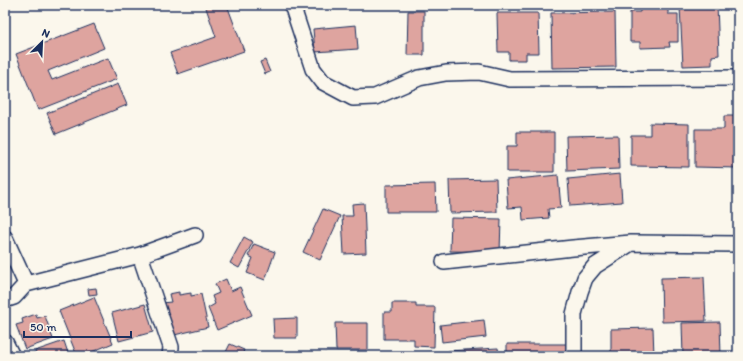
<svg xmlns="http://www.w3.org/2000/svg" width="743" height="361" viewBox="0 0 743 361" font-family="Itim,sans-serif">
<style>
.building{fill:#dea49f;stroke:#1b2f5e}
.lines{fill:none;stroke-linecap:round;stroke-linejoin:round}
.minor-casing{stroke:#1b2f5e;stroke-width:18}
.minor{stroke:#fbf7ec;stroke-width:15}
</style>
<rect width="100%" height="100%" fill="#fbf7ec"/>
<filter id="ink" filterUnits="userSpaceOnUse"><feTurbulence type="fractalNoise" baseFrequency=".025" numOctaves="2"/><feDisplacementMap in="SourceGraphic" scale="8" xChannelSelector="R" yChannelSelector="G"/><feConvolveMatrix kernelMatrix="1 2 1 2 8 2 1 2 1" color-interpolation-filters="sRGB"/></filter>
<g filter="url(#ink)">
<!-- building -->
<path class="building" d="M 205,5 L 227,5 L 244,51 L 178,74 L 170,53 L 216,37 Z
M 717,5 L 719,55 L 712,56 L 712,65 L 683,66 L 680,7 Z
M 640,7 L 668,7 L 668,14 L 678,14 L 678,42 L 669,42 L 670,47 L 640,48 L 640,42 L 630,42 L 630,12 L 640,12 Z
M 408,11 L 424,11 L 424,55 L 407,55 Z
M 615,12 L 616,67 L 552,68 L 551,13 Z
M 497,13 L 538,13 L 539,53 L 526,53 L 526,60 L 509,60 L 509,52 L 498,52 Z
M 94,24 L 104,48 L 48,71 L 52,80 L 108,58 L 117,79 L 38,110 L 16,54 Z
M 356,25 L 358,49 L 315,52 L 313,29 Z
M 265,60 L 270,72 L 265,74 L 260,62 Z
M 118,84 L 127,105 L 56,134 L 47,113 Z
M 724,116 L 738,116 L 738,168 L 695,167 L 695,129 L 724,129 Z
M 650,123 L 689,124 L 689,167 L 631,166 L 631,135 L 650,135 Z
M 517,132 L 554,132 L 554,172 L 507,172 L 507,146 L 517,146 Z
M 618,135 L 619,169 L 567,171 L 566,136 Z
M 620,174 L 622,202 L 570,206 L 568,179 Z
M 558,175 L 561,208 L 548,209 L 549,218 L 523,220 L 522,207 L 508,208 L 506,180 Z
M 496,179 L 497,212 L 450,213 L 449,180 Z
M 435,184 L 436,212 L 386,212 L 386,185 Z
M 364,203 L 366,253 L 344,254 L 342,216 L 353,216 L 352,204 Z
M 323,209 L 340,216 L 320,260 L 303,252 Z
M 451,218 L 501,219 L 500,252 L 450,251 Z
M 244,237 L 253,242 L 239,268 L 230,263 Z
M 254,244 L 275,252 L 265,280 L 247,273 L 253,258 L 248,256 Z
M 704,277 L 706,321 L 662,322 L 661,278 Z
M 734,277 L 738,277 L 738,297 L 734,297 Z
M 226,279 L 231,291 L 240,287 L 252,315 L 217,330 L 208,308 L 215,304 L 212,296 L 219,293 L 215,284 Z
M 96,288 L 97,294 L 89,295 L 88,289 Z
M 179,292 L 179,295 L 191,293 L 191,296 L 201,294 L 208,327 L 170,336 L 162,303 L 171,302 L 169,294 Z
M 94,297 L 113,343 L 82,356 L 77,356 L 59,311 Z
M 392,303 L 416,303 L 416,307 L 435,307 L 434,347 L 414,346 L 414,339 L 384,339 L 384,312 L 392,312 Z
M 145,304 L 153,332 L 119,341 L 112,313 Z
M 36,314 L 37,318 L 45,316 L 53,339 L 25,349 L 16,325 L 23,323 L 22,319 Z
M 297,318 L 297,338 L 274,338 L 273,319 Z
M 484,320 L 486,337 L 442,342 L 440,325 Z
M 720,322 L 721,356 L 683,356 L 682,323 Z
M 335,323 L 368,323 L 368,350 L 336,350 Z
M 653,328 L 654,356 L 611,356 L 611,329 Z
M 64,341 L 69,356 L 37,356 L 35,351 Z
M 230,344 L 244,350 L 242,356 L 224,356 Z
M 507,344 L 568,344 L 568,356 L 507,356 Z
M 498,348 L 499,356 L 448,356 L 448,351 Z
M 437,352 L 437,356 L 388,356 L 388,354 Z
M 326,354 L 326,356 L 300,356 Z
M 346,355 L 375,355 L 375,356 L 346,356 Z"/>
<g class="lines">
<!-- minor casing -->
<g class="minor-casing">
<path id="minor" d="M 292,5 L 313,69 L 323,82 L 353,98 L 375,97 L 419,78 L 446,73 L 479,72 L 510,79 L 738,78
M 5,238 L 26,284 L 14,297 L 5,300
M 140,255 L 195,235
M 444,262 L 573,248 L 631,243 L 738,244
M 26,284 L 140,255 L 171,347 L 170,356
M 5,342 L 12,356
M 574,356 L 574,314 L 580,292 L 585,278 L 595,266 L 628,245"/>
</g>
<!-- minor -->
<use href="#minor" class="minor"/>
</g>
</g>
<!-- margin -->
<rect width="743" height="361" fill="none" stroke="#fbf7ec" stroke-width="20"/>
<rect x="10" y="10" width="723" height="341" fill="none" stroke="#1b2f5e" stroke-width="1.5" filter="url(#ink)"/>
<!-- north arrow -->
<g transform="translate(42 42) rotate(24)" stroke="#fbf7ec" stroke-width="3" paint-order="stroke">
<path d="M0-3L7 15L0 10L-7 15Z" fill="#1b2f5e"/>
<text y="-6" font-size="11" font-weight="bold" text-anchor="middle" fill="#1b2f5e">N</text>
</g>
<!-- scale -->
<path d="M24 331v6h107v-6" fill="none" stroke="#1b2f5e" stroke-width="2"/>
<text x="30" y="331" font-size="12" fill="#1b2f5e" stroke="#fbf7ec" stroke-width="3" paint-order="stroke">50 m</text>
</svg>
